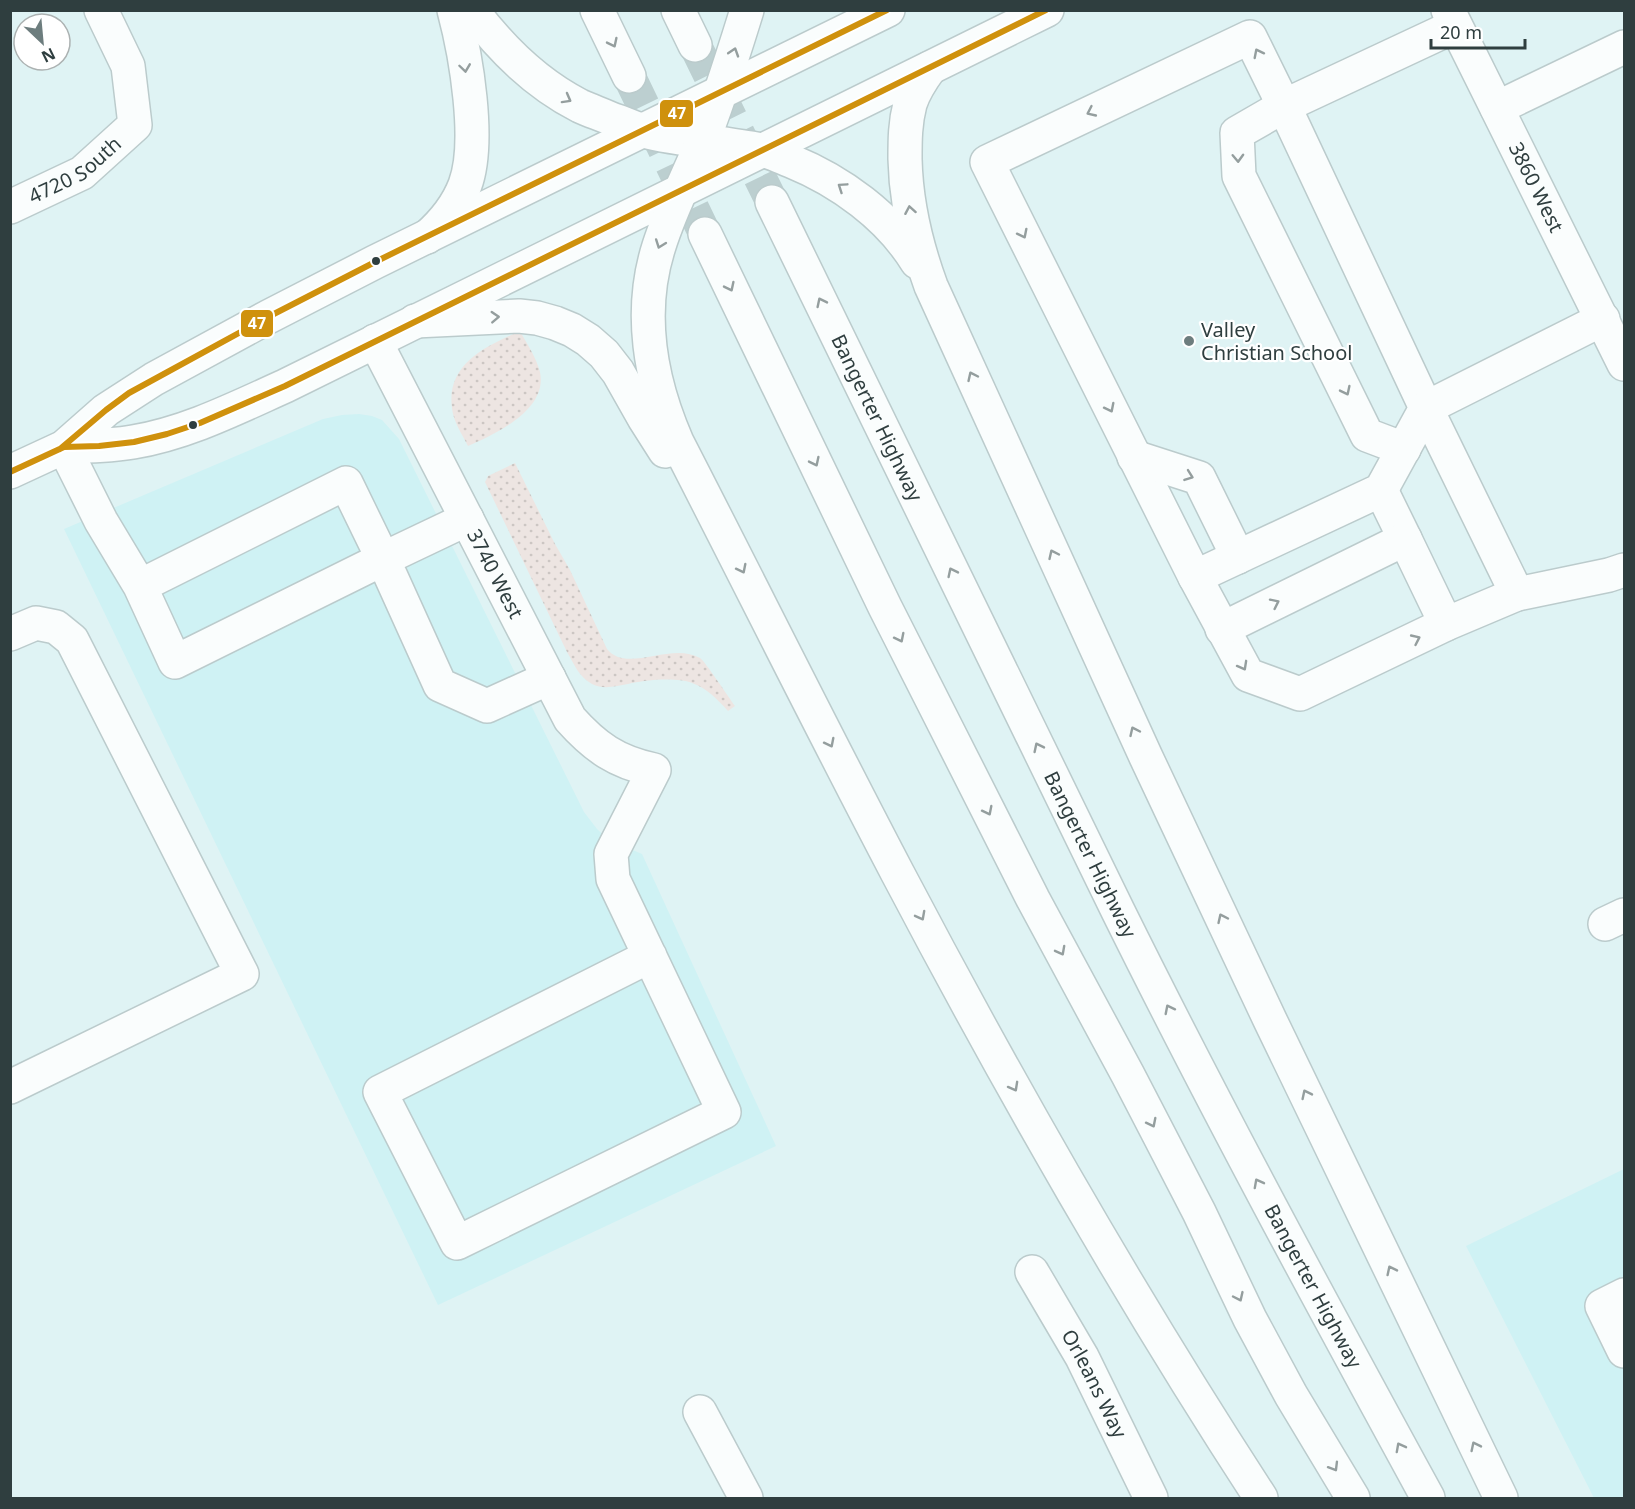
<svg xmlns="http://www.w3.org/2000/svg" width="1635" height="1509" viewBox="0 0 1635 1509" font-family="'Noto Sans',sans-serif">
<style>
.built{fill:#cff2f4}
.grass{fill:url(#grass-dots)}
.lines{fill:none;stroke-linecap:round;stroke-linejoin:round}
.highway-tunnel{stroke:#bccfd0;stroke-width:33;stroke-dasharray:33 16;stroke-linecap:butt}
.minor-casing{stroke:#bbcbcc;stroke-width:36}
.major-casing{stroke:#bbcbcc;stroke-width:36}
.highway-casing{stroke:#bbcbcc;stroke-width:36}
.minor{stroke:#fafdfd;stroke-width:33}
.major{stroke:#fafdfd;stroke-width:33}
.highway{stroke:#fafdfd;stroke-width:33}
.bus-1-casing{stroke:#fff;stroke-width:10}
.bus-1{stroke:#cf910d;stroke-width:6}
.oneway{stroke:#949e9e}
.bus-dot{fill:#2f3e3f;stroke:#fff;stroke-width:2}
.poi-dot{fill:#6d7d7e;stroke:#fff;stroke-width:2}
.labels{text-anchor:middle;stroke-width:4.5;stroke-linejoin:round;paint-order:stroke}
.street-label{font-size:20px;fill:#2f3e3f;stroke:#fff}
.poi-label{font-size:20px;fill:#2f3e3f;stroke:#fff;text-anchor:start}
.line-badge{stroke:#fff;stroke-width:2}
.badge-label{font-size:16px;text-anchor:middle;font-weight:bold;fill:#fff}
</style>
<defs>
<pattern id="grass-dots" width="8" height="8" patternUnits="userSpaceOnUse" patternTransform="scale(1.5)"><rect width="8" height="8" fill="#ede5e2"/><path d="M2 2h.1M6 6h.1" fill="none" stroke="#ccc6c3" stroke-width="1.8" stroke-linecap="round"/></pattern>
</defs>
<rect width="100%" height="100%" fill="#dff3f4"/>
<!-- built -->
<path class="built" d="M 359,414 L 372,416 L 382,420 L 399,439 L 584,812 L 597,829 L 609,840 L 642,854 L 776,1146 L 438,1305 L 64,529 L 323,419 L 342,415 Z
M 1624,1169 L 1624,1498 L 1594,1498 L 1466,1246 Z"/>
<!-- grass -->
<path class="grass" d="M 520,331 C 527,344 536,357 540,372 C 548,410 495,434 468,446 C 462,434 453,421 452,408 C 446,364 486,346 520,331 Z
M 515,463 L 555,544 L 570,570 L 607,649 C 627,674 671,641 700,658 C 705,661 729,698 735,706 L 728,711 C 718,700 707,688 692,683 C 676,677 645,680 628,684 C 616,686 604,690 592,684 C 579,677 574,664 567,652 L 485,482 L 488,476 Z"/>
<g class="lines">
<!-- highway-tunnel -->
<path class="highway-tunnel" d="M 695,45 L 772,202
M 629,76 L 705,234"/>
<!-- minor casing -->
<g class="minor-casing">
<g id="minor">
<path id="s1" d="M 1448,10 L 1624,364"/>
<path d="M 1497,108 L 1624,47"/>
<path id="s2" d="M 10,207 L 82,173 L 135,125 L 128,66 L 101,10"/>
<path id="s3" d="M 375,341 L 570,719 C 595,747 616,762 654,770 L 611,854 L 613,879 L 724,1112 L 457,1243 L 380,1092 L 650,956"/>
<path d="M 1426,408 L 1381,490 L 1195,577 L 987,162 L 1250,37 L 1284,106 L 1426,408 L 1603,319"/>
<path d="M 1426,408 L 1517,594"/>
<path d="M 64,447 L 101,521 L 140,586 L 346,483 L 383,559 L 175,662 L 140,586"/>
<path d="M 1404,449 L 1367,435 L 1239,176 L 1237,133 L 1284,106 L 1455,26"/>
<path d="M 1134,457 L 1199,478 L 1238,557"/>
<path d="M 1381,490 L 1405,539"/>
<path d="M 467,519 L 383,559 L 440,685 L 487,706 L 549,678"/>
<path d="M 1195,577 L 1248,675 L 1300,694 L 1446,624 L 1517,594 L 1609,575 L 1624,570"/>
<path d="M 1222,629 L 1405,539 L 1446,624"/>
<path d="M 10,634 L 36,623 L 56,627 L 72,640 L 242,974 L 10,1087"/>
<path d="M 1605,924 L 1624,915"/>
<path id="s4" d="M 1032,1272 L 1082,1357 L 1151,1498"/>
<path d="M 1624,1295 L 1602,1306 L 1624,1351"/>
<path d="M 700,1412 L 746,1498"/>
</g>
</g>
<!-- major casing -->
<g class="major-casing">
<path id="major" d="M 64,447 C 87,446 110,446 133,442 C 187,433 236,408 285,386 L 1047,10
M 10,472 L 64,447 L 106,410 L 154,379 L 268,317 L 375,262 L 888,10"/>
</g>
<!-- highway casing -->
<g class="highway-casing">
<g id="highway">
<path d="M 472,10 C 501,49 537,84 580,106 C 591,111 603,115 614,120 C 624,123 634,128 644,131 C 682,141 722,142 761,150 C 771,152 781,157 791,161 C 840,181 889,216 917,262"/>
<path d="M 597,10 L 629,76"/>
<path d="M 678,10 L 695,45"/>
<path d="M 747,10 C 733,55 719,101 701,145 C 687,178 670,211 659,246 C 638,311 650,380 677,442 C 751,586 823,731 898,874 C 1010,1087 1130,1297 1261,1498"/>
<path d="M 930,68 C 922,79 914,91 910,104 C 905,123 905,140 905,159 C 906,204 916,245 931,286 L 1146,757 L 1270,1020 L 1501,1498"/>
<path id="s5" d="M 772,202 C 887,438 1001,675 1118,911 C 1216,1109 1322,1304 1428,1498"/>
<path d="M 705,234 L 885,607 L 1033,899 L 1128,1075 L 1199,1212 L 1250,1319 L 1291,1395 L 1353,1498"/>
<path d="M 427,237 C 444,222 457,206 465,185 C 481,142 466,55 454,10"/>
<path d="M 415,321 L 519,316 L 537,318 L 555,323 L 572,330 L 588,340 L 604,354 L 618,372 L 644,418 L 665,451"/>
</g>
</g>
<!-- minor -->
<use href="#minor" class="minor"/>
<!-- major -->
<use href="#major" class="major"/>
<!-- highway -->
<use href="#highway" class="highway"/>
<!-- bus-1 casing -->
<g class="bus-1-casing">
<path id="bus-1" d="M 60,449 L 106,410 L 129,393 L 268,317 L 375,262 L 887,10
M 10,472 L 64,447 L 99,446 L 134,442 L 167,434 L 200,423 L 285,386 L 1046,10"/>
</g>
<!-- bus-1 -->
<use href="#bus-1" class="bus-1"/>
</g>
<!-- one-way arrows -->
<defs><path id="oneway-chevron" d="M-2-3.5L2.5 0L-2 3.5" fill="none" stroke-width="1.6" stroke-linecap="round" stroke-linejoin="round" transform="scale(1.5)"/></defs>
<g class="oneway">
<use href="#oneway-chevron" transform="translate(613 43) rotate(64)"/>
<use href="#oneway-chevron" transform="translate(734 52) rotate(-72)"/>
<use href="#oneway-chevron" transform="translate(1258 53) rotate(-117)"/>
<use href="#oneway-chevron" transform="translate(465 68) rotate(82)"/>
<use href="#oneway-chevron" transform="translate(567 99) rotate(29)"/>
<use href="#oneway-chevron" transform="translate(1091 112) rotate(155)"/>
<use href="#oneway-chevron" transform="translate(1238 158) rotate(88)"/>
<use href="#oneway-chevron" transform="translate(842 187) rotate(-146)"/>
<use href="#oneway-chevron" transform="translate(910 210) rotate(-100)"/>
<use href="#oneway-chevron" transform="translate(1023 234) rotate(63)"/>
<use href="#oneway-chevron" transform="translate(660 244) rotate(110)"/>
<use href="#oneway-chevron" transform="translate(730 287) rotate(64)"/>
<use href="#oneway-chevron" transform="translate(821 302) rotate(-116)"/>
<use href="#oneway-chevron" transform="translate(495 317) rotate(-3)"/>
<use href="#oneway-chevron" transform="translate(972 376) rotate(-115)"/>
<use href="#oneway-chevron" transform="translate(1346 391) rotate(64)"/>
<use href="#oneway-chevron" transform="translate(1110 408) rotate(63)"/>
<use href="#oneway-chevron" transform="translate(815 462) rotate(64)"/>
<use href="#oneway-chevron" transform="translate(1189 476) rotate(20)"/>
<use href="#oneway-chevron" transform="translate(1053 554) rotate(-115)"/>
<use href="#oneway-chevron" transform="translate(742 569) rotate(63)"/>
<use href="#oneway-chevron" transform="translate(952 572) rotate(-116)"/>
<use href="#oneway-chevron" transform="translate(1275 603) rotate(-26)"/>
<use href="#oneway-chevron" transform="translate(900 638) rotate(63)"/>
<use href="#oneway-chevron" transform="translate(1416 639) rotate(-25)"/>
<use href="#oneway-chevron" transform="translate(1243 666) rotate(61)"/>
<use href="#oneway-chevron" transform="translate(1134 731) rotate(-115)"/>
<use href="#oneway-chevron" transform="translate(830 743) rotate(63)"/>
<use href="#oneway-chevron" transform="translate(1038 747) rotate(-116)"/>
<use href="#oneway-chevron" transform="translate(988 811) rotate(63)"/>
<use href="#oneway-chevron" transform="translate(921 916) rotate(62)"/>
<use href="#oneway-chevron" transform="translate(1222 918) rotate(-115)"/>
<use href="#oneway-chevron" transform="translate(1061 951) rotate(62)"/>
<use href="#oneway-chevron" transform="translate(1169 1009) rotate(-117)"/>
<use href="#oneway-chevron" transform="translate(1014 1087) rotate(61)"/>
<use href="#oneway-chevron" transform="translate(1306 1094) rotate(-116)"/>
<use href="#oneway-chevron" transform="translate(1152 1123) rotate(63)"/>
<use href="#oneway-chevron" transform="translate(1258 1183) rotate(-118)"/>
<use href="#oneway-chevron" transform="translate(1391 1270) rotate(-116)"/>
<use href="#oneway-chevron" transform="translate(1239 1297) rotate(65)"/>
<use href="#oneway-chevron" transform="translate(1475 1446) rotate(-116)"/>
<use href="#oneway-chevron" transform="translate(1400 1447) rotate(-118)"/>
<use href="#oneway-chevron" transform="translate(1334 1467) rotate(59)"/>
</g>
<!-- markers -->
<g class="bus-dot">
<circle cx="376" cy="261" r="5"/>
<circle cx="193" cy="425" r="5"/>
</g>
<circle class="poi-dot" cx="1189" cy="341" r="6"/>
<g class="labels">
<!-- street labels -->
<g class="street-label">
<text dy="7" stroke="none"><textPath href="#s2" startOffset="75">4720 South</textPath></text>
<text dy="7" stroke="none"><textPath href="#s1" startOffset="198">3860 West</textPath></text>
<text dy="7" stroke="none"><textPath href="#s5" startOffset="240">Bangerter Highway</textPath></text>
<text dy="7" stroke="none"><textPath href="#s3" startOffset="262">3740 West</textPath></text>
<text dy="7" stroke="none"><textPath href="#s5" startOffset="726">Bangerter Highway</textPath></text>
<text dy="7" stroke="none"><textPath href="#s5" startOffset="1212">Bangerter Highway</textPath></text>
<text dy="7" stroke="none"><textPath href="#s4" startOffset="128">Orleans Way</textPath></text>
</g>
<!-- poi labels -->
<g class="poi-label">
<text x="1201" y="337">Valley<tspan x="1201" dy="23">Christian School</tspan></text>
</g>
</g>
<g class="line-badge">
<rect x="659" y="99" width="35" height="29" rx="6" fill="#cf910d"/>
<rect x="240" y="309" width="34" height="29" rx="6" fill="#cf910d"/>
</g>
<g class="badge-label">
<text x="677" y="119">47</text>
<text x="257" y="329">47</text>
</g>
<!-- border -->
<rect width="1635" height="1509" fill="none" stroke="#2f3e3f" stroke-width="24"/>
<!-- north arrow -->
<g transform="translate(42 42) rotate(154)"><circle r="28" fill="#ffffff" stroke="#acb2b2" stroke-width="1.5"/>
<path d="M0-4.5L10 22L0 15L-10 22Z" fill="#6d7d7e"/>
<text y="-9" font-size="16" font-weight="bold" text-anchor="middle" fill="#2f3e3f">N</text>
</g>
<!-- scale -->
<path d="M1431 39v9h94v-9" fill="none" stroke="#2f3e3f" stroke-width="3"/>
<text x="1440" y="39" font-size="18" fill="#2f3e3f" stroke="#ffffff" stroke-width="4.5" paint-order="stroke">20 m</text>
</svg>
